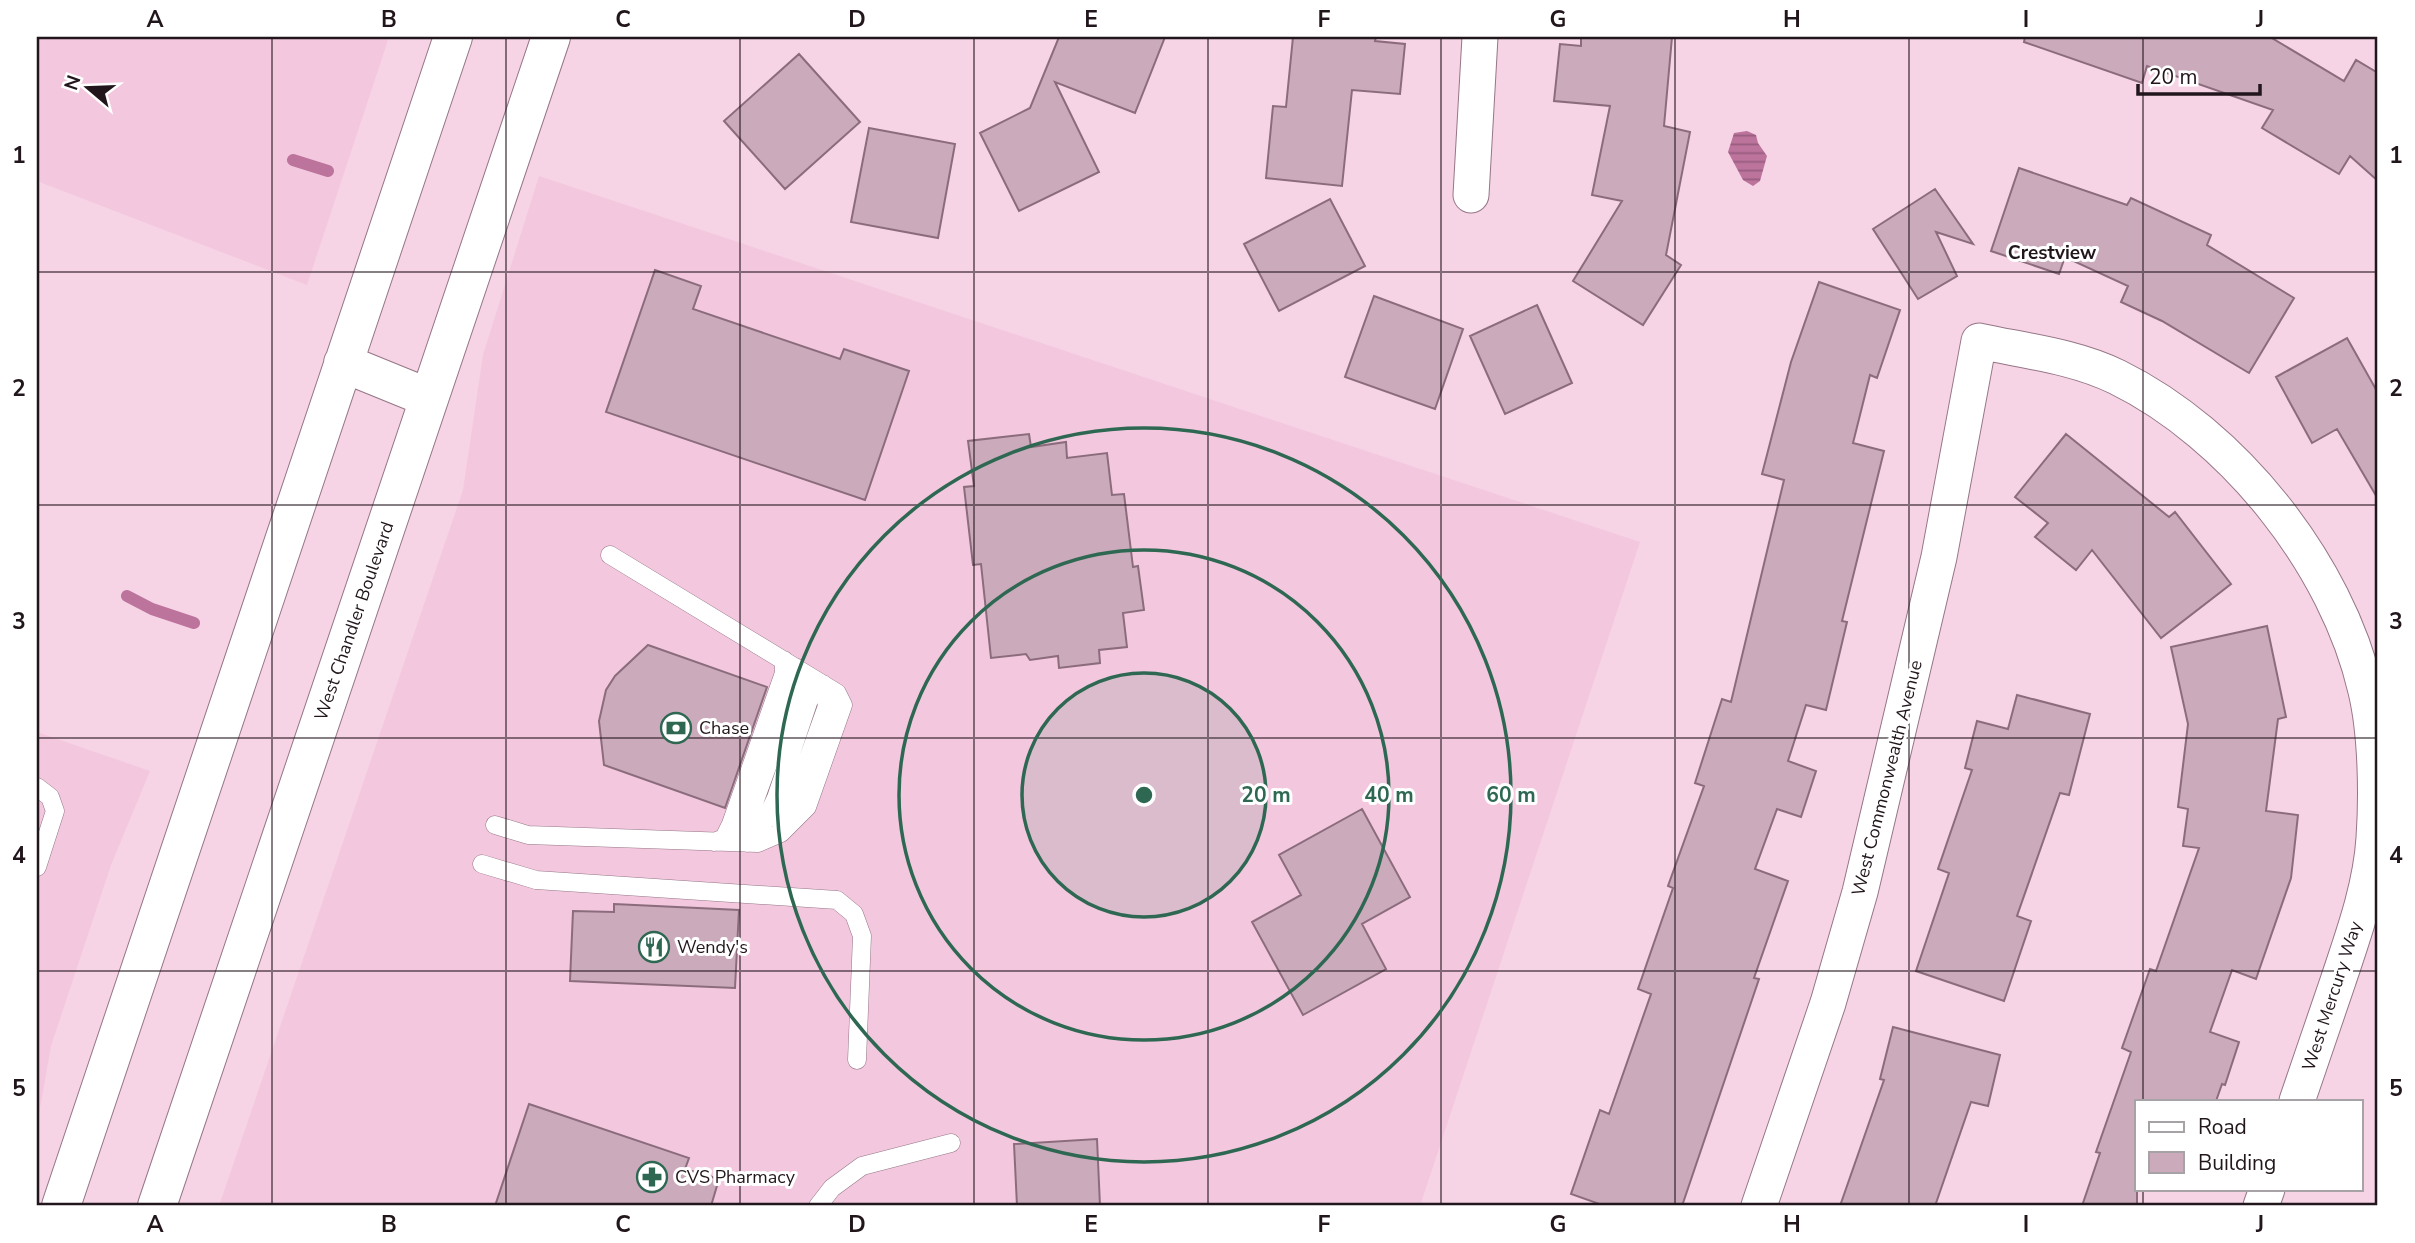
<svg xmlns="http://www.w3.org/2000/svg" width="2415" height="1243" viewBox="0 0 2415 1243" font-family="'Nunito Sans',sans-serif">
<style>
.built{fill:#f3c8df}
.water{fill:url(#water-rules)}
.lines{fill:none;stroke-linecap:round;stroke-linejoin:round}
.stream{stroke:#bc739c;stroke-width:12}
.building{fill:#cbaabb;stroke:#8b6c7d;stroke-width:2}
.service-casing{stroke:#957686;stroke-width:19}
.minor-casing{stroke:#957686;stroke-width:37}
.secondary-casing{stroke:#957686;stroke-width:40}
.service{stroke:#fff;stroke-width:18}
.minor{stroke:#fff;stroke-width:35}
.secondary{stroke:#fff;stroke-width:38}
.grid{fill:none;stroke:#22161d;stroke-width:2;stroke-opacity:0.55}
.ring{fill:none;stroke:#2f6852;stroke-width:3.5}
.labels{text-anchor:middle;stroke-width:6;stroke-linejoin:round;paint-order:stroke}
.street-label{font-size:18px;fill:#22161d;stroke:#fff}
.poi-label{font-size:18px;fill:#22161d;stroke:#fff;text-anchor:start}
.neighbourhood-label{font-size:19px;font-weight:bold;fill:#22161d;stroke:#fff}
.centre{fill:#2f6852;stroke:#fff;stroke-width:3.5}
.ring-label{font-size:21px;text-anchor:middle;font-weight:bold;fill:#2f6852;stroke:#fff;stroke-width:6;stroke-linejoin:round;paint-order:stroke}
.neatline{fill:none;stroke:#22161d;stroke-width:2.5}
.grid-label{font-size:23px;text-anchor:middle;font-weight:bold;fill:#22161d}
</style>
<defs>
<pattern id="water-rules" width="6" height="5" patternUnits="userSpaceOnUse" patternTransform="scale(1.75)"><rect width="6" height="5" fill="#bc739c"/><path d="M0 2.5h6" fill="none" stroke="#985d7f"/></pattern>
</defs>
<rect width="100%" height="100%" fill="#f6d3e5"/>
<!-- built -->
<path class="built" d="M 37,37 L 389,37 L 307,285 L 37,181 Z
M 539,176 L 1640,542 L 1420,1206 L 219,1206 L 463,490 L 483,355 Z
M 37,732 L 150,771 L 111,865 L 51,1046 L 37,1125 Z"/>
<!-- water -->
<path class="water" d="M 1747,131 L 1756,135 L 1758,143 L 1767,156 L 1760,181 L 1753,186 L 1743,180 L 1728,152 L 1734,133 Z"/>
<g class="lines">
<!-- stream -->
<path class="stream" d="M 293,160 L 328,171
M 127,596 L 152,609 L 194,623"/>
</g>
<!-- building -->
<path class="building" d="M 1059,37 L 1165,37 L 1135,113 L 1055,82 L 1099,172 L 1019,211 L 980,133 L 1030,108 Z
M 1293,37 L 1376,37 L 1375,41 L 1405,44 L 1400,94 L 1352,90 L 1342,186 L 1266,178 L 1273,106 L 1286,107 Z
M 1581,37 L 1672,37 L 1664,126 L 1690,132 L 1666,255 L 1681,265 L 1643,325 L 1573,281 L 1622,201 L 1592,195 L 1610,106 L 1554,101 L 1560,44 L 1581,46 Z
M 2025,37 L 2270,37 L 2344,81 L 2356,60 L 2378,73 L 2378,181 L 2350,156 L 2339,174 L 2262,128 L 2273,110 L 2147,66 L 2142,83 L 2024,42 Z
M 799,54 L 860,122 L 785,189 L 724,121 Z
M 869,128 L 955,144 L 938,238 L 851,222 Z
M 2019,168 L 2127,205 L 2131,198 L 2211,235 L 2207,245 L 2294,298 L 2249,373 L 2162,321 L 2121,302 L 2128,286 L 2065,257 L 2059,274 L 1991,251 Z
M 1935,189 L 1973,244 L 1936,232 L 1957,276 L 1918,299 L 1873,229 Z
M 1330,199 L 1365,266 L 1279,311 L 1244,244 Z
M 655,270 L 701,286 L 693,309 L 840,359 L 844,349 L 909,371 L 865,500 L 606,412 Z
M 1819,282 L 1900,310 L 1877,378 L 1870,375 L 1853,443 L 1884,451 L 1842,621 L 1847,622 L 1826,710 L 1806,705 L 1788,761 L 1816,771 L 1801,817 L 1777,809 L 1755,869 L 1788,881 L 1754,978 L 1759,979 L 1682,1206 L 1605,1206 L 1571,1194 L 1600,1110 L 1609,1114 L 1651,994 L 1638,989 L 1673,888 L 1668,886 L 1704,786 L 1695,783 L 1722,699 L 1731,702 L 1784,480 L 1762,474 L 1791,362 Z
M 1374,296 L 1463,329 L 1435,409 L 1345,377 Z
M 1537,305 L 1572,383 L 1505,414 L 1470,336 Z
M 2347,338 L 2378,393 L 2378,499 L 2337,429 L 2312,443 L 2276,377 Z
M 1029,434 L 1031,447 L 1066,442 L 1067,458 L 1107,453 L 1112,495 L 1124,494 L 1133,567 L 1138,566 L 1144,610 L 1123,613 L 1127,647 L 1099,650 L 1100,663 L 1059,668 L 1058,656 L 1030,660 L 1026,654 L 991,658 L 981,564 L 973,565 L 964,487 L 974,486 L 968,441 Z
M 2066,434 L 2169,517 L 2175,512 L 2231,584 L 2161,638 L 2092,550 L 2076,570 L 2035,537 L 2048,523 L 2015,497 Z
M 2267,626 L 2286,717 L 2278,719 L 2266,811 L 2298,815 L 2291,878 L 2256,979 L 2232,970 L 2210,1032 L 2239,1042 L 2225,1085 L 2222,1084 L 2216,1101 L 2137,1101 L 2137,1206 L 2082,1206 L 2100,1153 L 2096,1152 L 2131,1052 L 2122,1048 L 2150,969 L 2156,971 L 2199,848 L 2183,846 L 2188,809 L 2178,807 L 2188,724 L 2171,647 Z
M 648,645 L 767,687 L 725,808 L 604,765 L 599,721 L 606,690 L 615,676 Z
M 2017,695 L 2090,714 L 2069,795 L 2060,793 L 2017,916 L 2031,921 L 2004,1001 L 1916,971 L 1949,873 L 1938,869 L 1972,770 L 1965,768 L 1977,721 L 2008,729 Z
M 1362,809 L 1410,897 L 1362,924 L 1386,969 L 1303,1015 L 1252,922 L 1301,895 L 1279,855 Z
M 614,904 L 739,910 L 735,988 L 570,981 L 573,911 L 614,912 Z
M 1893,1027 L 2000,1055 L 1988,1106 L 1971,1102 L 1935,1206 L 1840,1206 L 1884,1080 L 1880,1079 Z
M 529,1104 L 689,1158 L 685,1169 L 719,1179 L 711,1206 L 495,1206 Z
M 1097,1139 L 1100,1206 L 1017,1206 L 1014,1144 Z"/>
<g class="lines">
<!-- service casing -->
<g class="service-casing">
<path id="service" d="M 37,787 L 50,797 L 55,811 L 37,867
M 781,824 L 792,804 L 827,706 L 823,684
M 495,825 L 528,835 L 758,843 L 781,833 L 807,807 L 843,705 L 837,693 L 610,555
M 714,842 L 724,838 L 731,824 L 784,673 L 784,660
M 730,842 L 739,838 L 746,825 L 797,684 L 795,667
M 747,843 L 765,821 L 776,798 L 812,691 L 810,677
M 482,864 L 536,880 L 837,900 L 854,914 L 862,936 L 857,1060
M 818,1206 L 832,1188 L 862,1166 L 951,1143"/>
</g>
<!-- minor casing -->
<g class="minor-casing">
<path id="minor" d="M 1471,195 L 1480,37
M 1759,1206 L 1828,1003 L 1860,892 L 1939,557 L 1979,341 C 2025,351 2074,356 2117,377 C 2233,434 2337,564 2366,691 C 2376,733 2377,795 2374,838 C 2371,887 2353,936 2338,981 C 2324,1021 2311,1061 2297,1101
M 2261,1206 L 2267,1189"/>
</g>
<!-- secondary casing -->
<g class="secondary-casing">
<path id="secondary" d="M 343,363 L 429,398
M 61,1206 L 453,37
M 157,1206 L 551,37"/>
</g>
<!-- service -->
<use href="#service" class="service"/>
<!-- minor -->
<use href="#minor" class="minor"/>
<!-- secondary -->
<use href="#secondary" class="secondary"/>
</g>
<!-- grid -->
<path class="grid" d="M 272,37 L 272,1206M 506,37 L 506,1206M 740,37 L 740,1206M 974,37 L 974,1206M 1208,37 L 1208,1206M 1441,37 L 1441,1206M 1675,37 L 1675,1206M 1909,37 L 1909,1206M 2143,37 L 2143,1101M 37,272 L 2378,272M 37,505 L 2378,505M 37,738 L 2378,738M 37,971 L 2378,971M 2143,1189 L 2143,1206"/>
<!-- distance rings -->
<circle cx="1144" cy="795" r="122" fill="#2f6852" fill-opacity=".12"/>
<g class="ring">
<circle cx="1144" cy="795" r="122"/>
<circle cx="1144" cy="795" r="245"/>
<circle cx="1144" cy="795" r="367"/>
</g>
<!-- icons -->
<defs>
<g id="bank-ring" transform="scale(1.575)"><circle r="9.5" fill="#fff" stroke="#2f6852" stroke-width="1.5"/><path d="M-6-4H6V4H-6ZM0-2.3a2.3 2.3 0 1 0 0 4.6a2.3 2.3 0 1 0 0-4.6Z" fill="#2f6852"/></g>
<g id="restaurant-ring" transform="scale(1.575)"><circle r="9.5" fill="#fff" stroke="#2f6852" stroke-width="1.5"/><path d="M-5-6h1v4h1v-4h1v4h1v-4h1v5L-1.5 .5V6h-2V.5L-5-1ZM5-6V6H3V1.5H1.5Q1.5-4 5-6Z" fill="#2f6852"/></g>
<g id="pharmacy-ring" transform="scale(1.575)"><circle r="9.5" fill="#fff" stroke="#2f6852" stroke-width="1.5"/><path d="M-2-6h4v4h4v4h-4v4h-4v-4h-4v-4h4Z" fill="#2f6852"/></g>
</defs>
<g fill-rule="evenodd">
<use href="#bank-ring" x="676" y="728"/>
<use href="#restaurant-ring" x="654" y="947"/>
<use href="#pharmacy-ring" x="652" y="1177"/>
</g>
<g class="labels">
<!-- street labels -->
<g class="street-label">
<text transform="translate(354 621) rotate(-71)" y="6">West Chandler Boulevard</text>
<text transform="translate(1887 778) rotate(-76)" y="6">West Commonwealth Avenue</text>
<text transform="translate(2332 996) rotate(-72)" y="6">West Mercury Way</text>
</g>
<!-- poi labels -->
<g class="poi-label">
<text x="699" y="734">Chase</text>
<text x="677" y="953">Wendy's</text>
<text x="675" y="1183">CVS Pharmacy</text>
</g>
<!-- neighbourhood labels -->
<g class="neighbourhood-label">
<text x="2052" y="259">Crestview</text>
</g>
</g>
<circle cx="1144" cy="795" r="10" class="centre"/>
<g class="ring-label">
<text x="1266" y="802">20 m</text>
<text x="1389" y="802">40 m</text>
<text x="1511" y="802">60 m</text>
</g>
<!-- border -->
<rect width="2415" height="1243" fill="none" stroke="#ffffff" stroke-width="77"/>
<!-- legend -->
<rect x="2135" y="1100" width="228" height="91" fill="#ffffff" stroke="#a7a2a5" stroke-width="2"/>
<rect x="2149" y="1122" width="35" height="10" fill="#ffffff" stroke="#a7a2a5" stroke-width="2"/>
<text x="2198" y="1134" font-size="21" fill="#22161d">Road</text>
<rect x="2149" y="1152" width="35" height="21" fill="#cbaabb" stroke="#a7a2a5" stroke-width="2"/>
<text x="2198" y="1170" font-size="21" fill="#22161d">Building</text>
<!-- north arrow -->
<g transform="translate(88 88) rotate(289)" stroke="#ffffff" stroke-width="5" paint-order="stroke">
<path d="M0-5L12 26L0 18L-12 26Z" fill="#22161d"/>
<text y="-10" font-size="19" font-weight="bold" text-anchor="middle" fill="#22161d">N</text>
</g>
<!-- scale -->
<path d="M2138 84v10h122v-10" fill="none" stroke="#22161d" stroke-width="3.5"/>
<text x="2149" y="84" font-size="21" fill="#22161d" stroke="#ffffff" stroke-width="5" paint-order="stroke">20 m</text>
<rect x="38" y="38" width="2338" height="1166" class="neatline"/>
<g class="grid-label">
<text x="155" y="27">A</text>
<text x="389" y="27">B</text>
<text x="623" y="27">C</text>
<text x="857" y="27">D</text>
<text x="1091" y="27">E</text>
<text x="1324" y="27">F</text>
<text x="1558" y="27">G</text>
<text x="1792" y="27">H</text>
<text x="2026" y="27">I</text>
<text x="2260" y="27">J</text>
<text x="19" y="163">1</text>
<text x="2396" y="163">1</text>
<text x="19" y="396">2</text>
<text x="2396" y="396">2</text>
<text x="19" y="629">3</text>
<text x="2396" y="629">3</text>
<text x="19" y="863">4</text>
<text x="2396" y="863">4</text>
<text x="19" y="1096">5</text>
<text x="2396" y="1096">5</text>
<text x="155" y="1232">A</text>
<text x="389" y="1232">B</text>
<text x="623" y="1232">C</text>
<text x="857" y="1232">D</text>
<text x="1091" y="1232">E</text>
<text x="1324" y="1232">F</text>
<text x="1558" y="1232">G</text>
<text x="1792" y="1232">H</text>
<text x="2026" y="1232">I</text>
<text x="2260" y="1232">J</text>
</g>
</svg>
